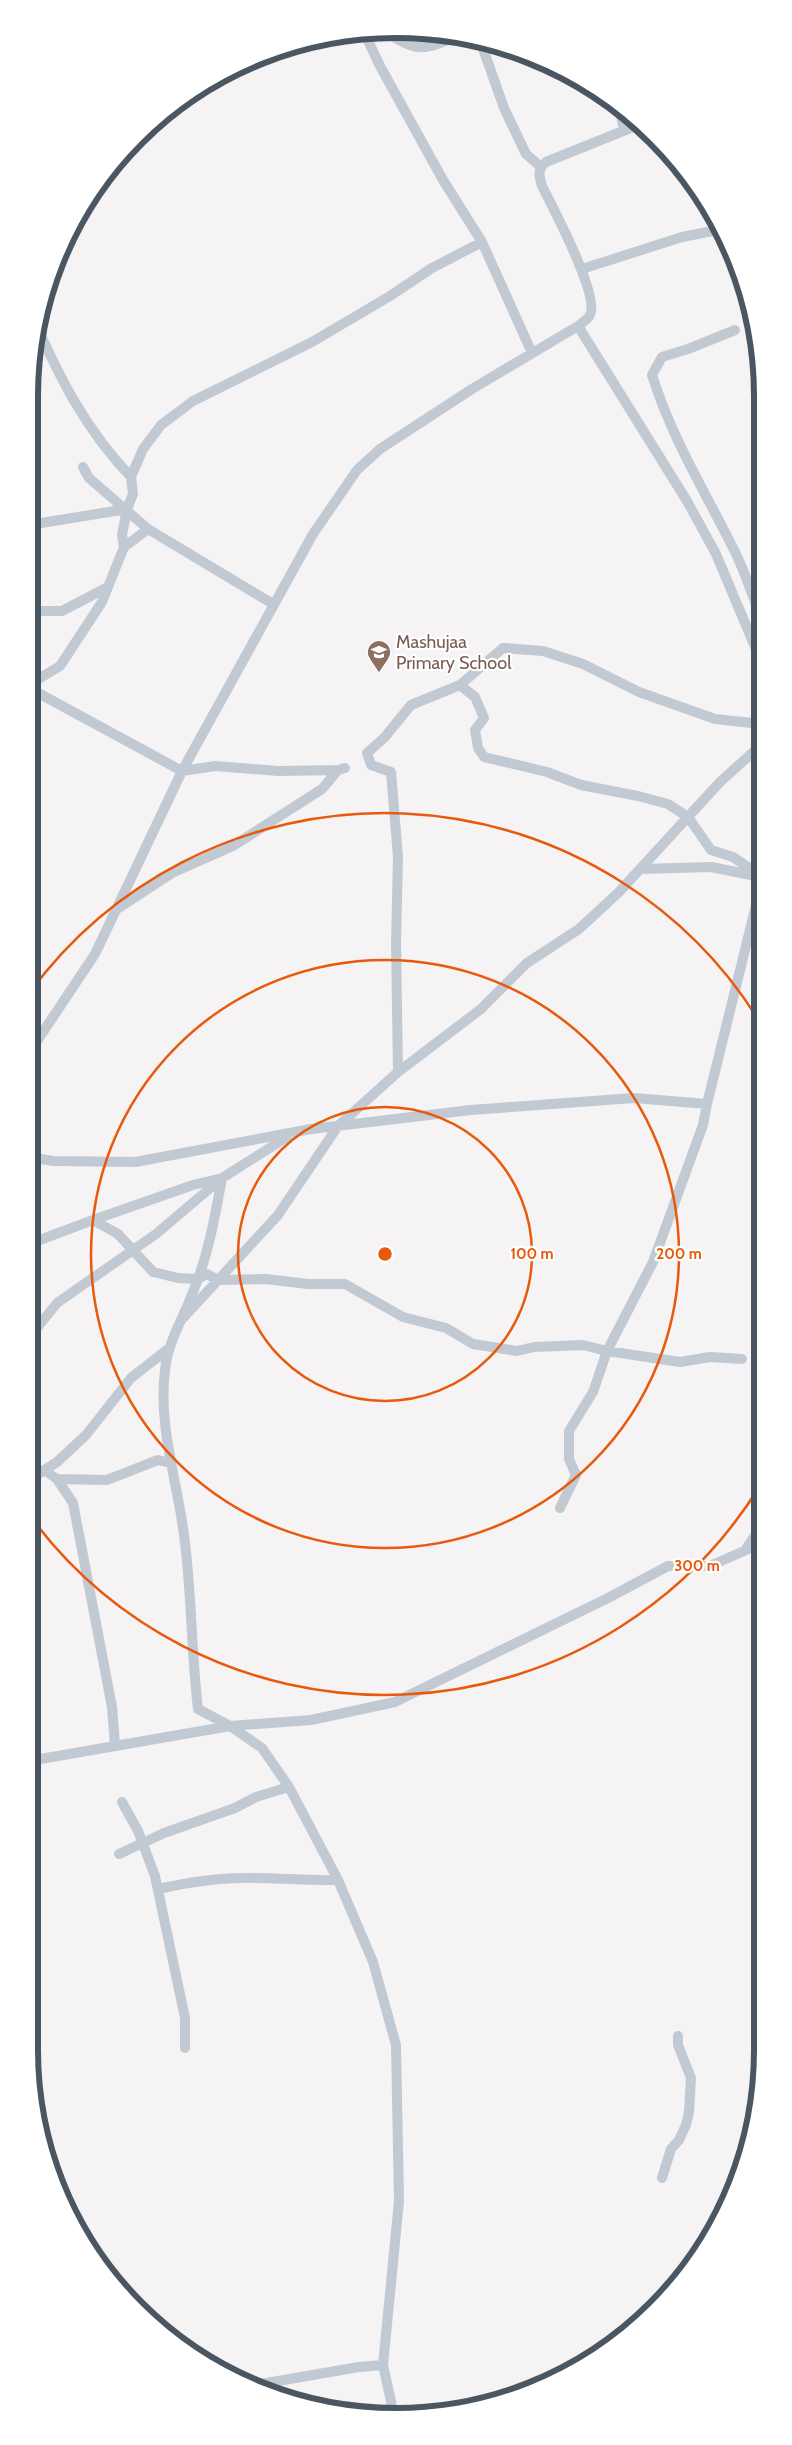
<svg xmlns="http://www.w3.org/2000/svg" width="792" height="2445" viewBox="0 0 792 2445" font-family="Cabin,sans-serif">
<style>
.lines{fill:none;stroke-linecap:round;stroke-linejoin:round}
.minor{stroke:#c1cad2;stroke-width:10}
.ring{fill:none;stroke:#e8590c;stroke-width:2.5}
.labels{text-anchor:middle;stroke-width:4.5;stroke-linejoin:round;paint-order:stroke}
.education-label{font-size:18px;fill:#785e54;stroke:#fff;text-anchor:start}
.rim{fill:none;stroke:#4a5661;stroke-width:6}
.centre{fill:#e8590c;stroke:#fff;stroke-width:2.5}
.ring-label{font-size:15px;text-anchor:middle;font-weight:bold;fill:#e8590c;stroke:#fff;stroke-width:4.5;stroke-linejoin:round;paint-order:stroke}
</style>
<rect width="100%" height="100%" fill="#f5f3f3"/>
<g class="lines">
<!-- minor -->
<path class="minor" d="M 381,30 C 421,53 419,51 461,35
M 364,32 L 380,66 L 443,180 L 482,242 L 532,353
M 480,40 L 504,108 L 526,154 L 541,167
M 620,111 L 624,130
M 582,269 L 682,237 L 723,229
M 36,324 C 61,381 87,431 131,477
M 578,326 L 687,501 L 716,554 L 761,661
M 735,330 L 688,349 L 662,357 L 652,375 C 672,439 707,495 736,554 C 746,575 753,597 761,618
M 83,467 L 89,478 L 148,529 L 273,604
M 29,525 L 127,509 L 133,494 L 131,477 L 143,449 L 161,425 L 193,401 L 312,342 L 390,296 L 432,268 L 482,242
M 124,547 L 122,535 L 127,509
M 38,611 L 62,611 L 106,588
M 35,681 L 60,666 L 102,602 L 124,547 L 148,529
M 460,685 L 475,697 L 484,718 L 475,730 L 478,748 L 484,757 L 547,772 L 581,785 L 638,796 L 668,804 L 688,817 L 711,850 L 733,857 L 761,876
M 29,688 L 182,771 L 215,766 L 278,771 L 338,770 L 345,768
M 640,869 L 711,867 L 756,876
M 117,909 L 172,873 L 233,846 L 322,789 L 338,770
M 29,1053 L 95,954 L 182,771 L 313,534 L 357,470 L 380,449 L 472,389 L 578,326 C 582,323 588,319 590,315 C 600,296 553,208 542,186 C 539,175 537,170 546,162 L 638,125
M 398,1072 L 396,942 L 398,857 L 391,772 L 371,765 L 367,753 L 384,738 L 411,705 L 460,685 L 503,648 L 543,651 L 583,664 L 639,692 L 715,719 L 761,724
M 29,1157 L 53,1161 L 135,1162 L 311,1129 L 471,1110 L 634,1098 L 707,1104 L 761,885
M 222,1178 C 215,1217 208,1256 193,1292 C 183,1319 168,1341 165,1370 C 158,1427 177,1479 184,1535 C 192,1593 191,1651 198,1709 L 230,1726 L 311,1720 L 395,1702 L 608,1598 L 668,1566 L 710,1566 L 762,1543
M 93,1220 L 193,1185 L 218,1179
M 29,1244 L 93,1220 L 118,1234 L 153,1272 L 178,1278 L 198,1279 L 207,1274 L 218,1280 L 266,1279 L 308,1284 L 345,1284 L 403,1317 L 446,1328 L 473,1344 L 517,1351 L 534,1347 L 583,1345 L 607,1351 L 680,1362 L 710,1357 L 742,1359
M 183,1318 L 278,1215 L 338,1126 L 398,1072 L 481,1009 L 527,963 L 579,929 L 619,892 L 720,782 L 761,745
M 29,1338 L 57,1303 L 156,1234 L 222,1178 L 287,1137
M 44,1470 L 57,1479 L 73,1503 L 112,1707 L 115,1745
M 57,1479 L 107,1480 L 158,1460 L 170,1463
M 29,1480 L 57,1462 L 86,1435 L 131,1378 L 168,1349
M 560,1508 L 576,1475 L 569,1459 L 569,1431 L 593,1392 L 607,1351 L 653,1262 L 703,1125 L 707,1104
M 746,1549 L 762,1525
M 29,1761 L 230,1726 L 262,1748 L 289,1787 L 338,1880 L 373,1962 L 396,2045 L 399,2201 L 383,2365 L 394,2415
M 122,1802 L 138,1831 L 155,1876 L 185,2018 L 185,2048
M 119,1854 L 164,1833 L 235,1808 L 256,1797 L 289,1787
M 158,1889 C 186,1883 213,1878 242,1878 C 274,1877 306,1881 338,1880
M 662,2178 L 671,2149 L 679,2140 L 686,2125 L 689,2112 L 691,2078 L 678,2045 L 678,2036
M 255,2385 L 359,2367 L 383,2365"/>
</g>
<!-- distance rings -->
<g class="ring">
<circle cx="385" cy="1254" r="147"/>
<circle cx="385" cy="1254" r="294"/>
<path d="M761 1484A441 441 0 0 1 30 1516M30 992A441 441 0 0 1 761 1024"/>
</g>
<!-- icons -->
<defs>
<g id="school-pin" transform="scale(1.25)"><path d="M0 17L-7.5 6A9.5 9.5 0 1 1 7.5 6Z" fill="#8d6e63" stroke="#fff"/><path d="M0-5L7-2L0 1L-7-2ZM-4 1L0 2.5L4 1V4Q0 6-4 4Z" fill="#fff"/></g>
</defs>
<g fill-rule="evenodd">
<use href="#school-pin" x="379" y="652"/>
</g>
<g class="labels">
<!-- education labels -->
<g class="education-label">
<text x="396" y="648">Mashujaa<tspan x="396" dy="21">Primary School</tspan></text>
</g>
</g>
<!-- crop -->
<path d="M0 0H792V2445H0ZM396 38H396A358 358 0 0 1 754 396V2050A358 358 0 0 1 396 2408H396A358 358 0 0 1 38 2050V396A358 358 0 0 1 396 38Z" fill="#fff" fill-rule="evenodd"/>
<path class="rim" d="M396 38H396A358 358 0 0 1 754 396V2050A358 358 0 0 1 396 2408H396A358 358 0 0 1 38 2050V396A358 358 0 0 1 396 38Z"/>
<circle cx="385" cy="1254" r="8" class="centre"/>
<g class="ring-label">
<text x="532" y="1259">100 m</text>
<text x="679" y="1259">200 m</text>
<text x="697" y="1571">300 m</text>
</g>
</svg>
